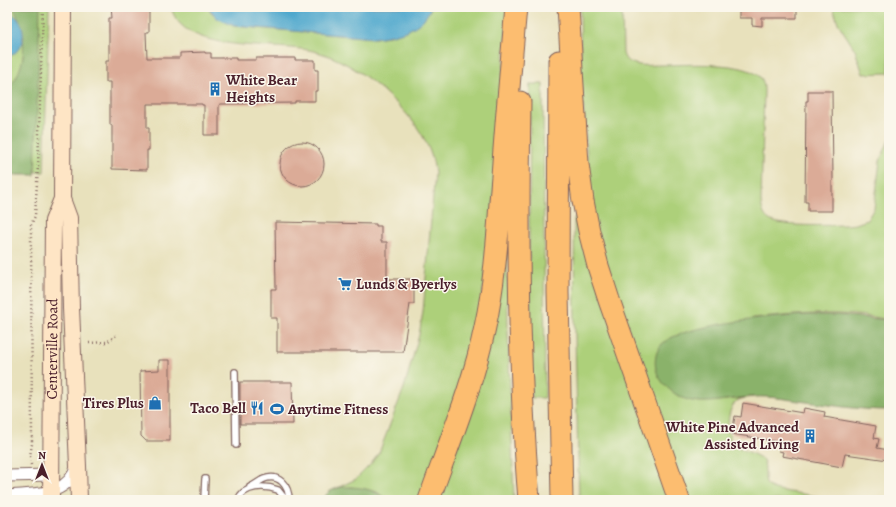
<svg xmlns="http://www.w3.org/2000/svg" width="896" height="507" viewBox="0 0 896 507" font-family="Alegreya,serif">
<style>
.green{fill:#add07a;stroke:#7c7852}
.forest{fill:#8ab26a;stroke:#6a684a}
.water{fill:#50a8cd;stroke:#4d647c}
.building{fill:#dbab97}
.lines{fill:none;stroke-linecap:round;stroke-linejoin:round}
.lane-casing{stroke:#81635e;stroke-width:8}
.street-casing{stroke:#81635e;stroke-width:13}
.secondary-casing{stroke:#81635e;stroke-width:18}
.highway-casing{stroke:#81635e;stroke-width:23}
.path{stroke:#81635e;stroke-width:2.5;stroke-dasharray:1 3;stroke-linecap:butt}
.lane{stroke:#fff;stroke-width:5.5}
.street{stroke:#fff;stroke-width:11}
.secondary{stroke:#fee5c5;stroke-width:16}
.highway{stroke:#fcbd6f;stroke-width:21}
.labels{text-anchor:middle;stroke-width:3;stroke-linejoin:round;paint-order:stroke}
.poi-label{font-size:15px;font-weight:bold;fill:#4a1f2b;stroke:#fbf7ec;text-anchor:start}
.street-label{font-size:15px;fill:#4a1f2b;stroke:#fbf7ec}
</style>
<rect width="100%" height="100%" fill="#fbf7ec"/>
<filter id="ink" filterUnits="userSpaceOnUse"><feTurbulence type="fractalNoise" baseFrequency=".025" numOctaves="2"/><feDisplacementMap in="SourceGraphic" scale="8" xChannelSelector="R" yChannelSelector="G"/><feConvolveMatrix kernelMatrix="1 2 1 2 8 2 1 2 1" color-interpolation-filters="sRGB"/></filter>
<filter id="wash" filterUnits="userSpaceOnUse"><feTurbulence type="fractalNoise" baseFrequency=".012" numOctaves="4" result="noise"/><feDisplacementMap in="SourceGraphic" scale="16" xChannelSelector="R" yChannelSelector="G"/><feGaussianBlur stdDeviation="0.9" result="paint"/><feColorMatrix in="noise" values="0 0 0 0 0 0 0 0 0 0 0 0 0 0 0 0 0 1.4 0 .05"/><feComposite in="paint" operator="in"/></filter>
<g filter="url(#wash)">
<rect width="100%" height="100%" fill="#e8e1bc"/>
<!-- green -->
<path class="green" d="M 7,7 L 49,7 L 44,172 L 7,172 Z
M 171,7 L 208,7 L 211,12 L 234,26 L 374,38 L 390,36 L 429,12 L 431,7 L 508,7 L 491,236 L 477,330 L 422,500 L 387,500 L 377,492 L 351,487 L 335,489 L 356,479 L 371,464 L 379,453 L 404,388 L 419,335 L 423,312 L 435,173 C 432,145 416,122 396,103 C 373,81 349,61 317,52 C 280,41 183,57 171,7 Z
M 580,7 L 622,7 L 623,53 C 624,57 626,61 630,62 C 639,67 651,65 661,65 C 684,65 746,60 761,78 C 764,82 764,87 764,92 L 761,202 C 762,208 763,215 768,219 C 779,228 831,225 847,225 L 856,224 L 867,220 L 874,208 L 880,161 L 889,140 L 889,320 C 845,310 797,314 753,319 L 725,400 L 754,397 C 747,398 738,398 734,404 C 727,411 726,436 733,443 C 741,451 754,452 763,460 C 767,467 763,480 767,485 C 774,493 814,493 828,500 L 686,500 L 592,222 L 581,74 Z
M 833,7 L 889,7 L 889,73 L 863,74 L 855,50 L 838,23 Z
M 530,84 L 543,84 L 545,398 L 532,398 L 529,245 Z
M 576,217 L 670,500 L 579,500 L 575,336 L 574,218 Z
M 507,237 L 508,332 L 514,500 L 437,500 Z"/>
<!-- forest -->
<path class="forest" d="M 13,7 L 40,7 L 35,175 L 7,175 L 7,89 C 29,68 27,32 13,7 Z
M 809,315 L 838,315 L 889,320 L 889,410 C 859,410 829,405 799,401 C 784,399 769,396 754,397 C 731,397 707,407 685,399 C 672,394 659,382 656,369 C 654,361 656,350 662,344 C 681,324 781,316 809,315 Z
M 342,487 C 359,487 374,488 387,500 L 323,500 C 327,491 333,489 342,487 Z"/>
<!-- water -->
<path class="water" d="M 208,7 L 431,7 C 422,31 396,35 374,38 L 234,26 L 217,18 Z
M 7,12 C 11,14 15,15 18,19 C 28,31 23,53 7,57 Z"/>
<g id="blocks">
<!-- building -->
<path class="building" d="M 111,7 L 146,7 L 146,9 L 149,9 L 149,32 L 146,32 L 147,58 L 180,58 L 180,53 L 205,52 L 205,53 L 211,53 L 211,58 L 236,58 L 236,60 L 256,60 L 256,58 L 295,58 L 295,60 L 315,60 L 315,70 L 318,70 L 318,91 L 315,91 L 315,101 L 295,101 L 295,103 L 221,104 L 219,105 L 219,135 L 204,135 L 204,105 L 202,105 L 202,104 L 147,104 L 147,128 L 149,128 L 149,150 L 147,150 L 147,170 L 112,169 L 112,125 L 110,125 L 110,82 L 106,82 L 106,61 L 109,61 L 109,18 L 112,18 Z
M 739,7 L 797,7 L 797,18 L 762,18 L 762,26 L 752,25 L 752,18 L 739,18 Z
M 808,91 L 832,91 L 833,181 L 832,181 L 832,211 L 808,211 L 808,202 L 805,202 L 806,101 L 808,101 Z
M280 164a22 22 0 1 1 44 0a22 22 0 1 1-44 0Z
M 275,222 L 376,224 L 376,226 L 381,226 L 381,242 L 387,242 L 387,279 L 414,279 L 414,304 L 410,304 L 403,352 L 277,352 L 277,318 L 271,318 L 271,289 L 276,289 Z
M 159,360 L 170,360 L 170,441 L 146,441 L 141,436 L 140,371 L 159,370 Z
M 240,382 L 292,382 L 293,424 L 240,424 Z
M 743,403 L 803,413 L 804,408 L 825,412 L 824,417 L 876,426 L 874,438 L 879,439 L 877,448 L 889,450 L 888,460 L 845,454 L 842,467 L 782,456 L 783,452 L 779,451 L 780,442 L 732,434 L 735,416 L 741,417 Z"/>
</g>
</g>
<g filter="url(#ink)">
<use href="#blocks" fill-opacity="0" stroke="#81635e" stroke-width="1"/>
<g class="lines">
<!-- lane casing -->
<g class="lane-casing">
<path id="lane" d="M 235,372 L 236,445
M 250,487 C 255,485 259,481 264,479 C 279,473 289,486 289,500
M 204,500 L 205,479
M 238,500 C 244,485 265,485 278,490 L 286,500"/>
</g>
<!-- street casing -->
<g class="street-casing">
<path id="street" d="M 7,476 L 51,475
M 7,496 C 34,493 68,498 77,465"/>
</g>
<!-- secondary casing -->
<g class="secondary-casing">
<g id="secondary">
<path d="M 63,7 L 62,199 L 69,218 L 71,308 L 78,466 L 79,500"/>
<path id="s1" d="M 51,500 L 53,221 L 62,199"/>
</g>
</g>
<!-- highway casing -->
<g class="highway-casing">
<path id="highway" d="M 568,7 L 578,164 L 583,201 L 589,231 L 598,266 L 609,300 L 679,500
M 559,61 L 558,292 L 562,500
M 520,102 C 518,234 518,368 529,500
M 429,500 C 449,443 473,386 485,327 C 496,277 498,227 502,176 C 506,120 511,63 516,7"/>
</g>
<!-- path -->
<path class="path" d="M 89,343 L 107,342 L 118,334
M 31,465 L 30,456 L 32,444 L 31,237 L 31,225 L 35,216 L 38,166 L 43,7"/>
<!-- lane -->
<use href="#lane" class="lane"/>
<!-- street -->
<use href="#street" class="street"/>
<!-- secondary -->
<use href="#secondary" class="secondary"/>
<!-- highway -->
<use href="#highway" class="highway"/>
</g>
</g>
<!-- icons -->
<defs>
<g id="building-bare" transform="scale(1.08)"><path d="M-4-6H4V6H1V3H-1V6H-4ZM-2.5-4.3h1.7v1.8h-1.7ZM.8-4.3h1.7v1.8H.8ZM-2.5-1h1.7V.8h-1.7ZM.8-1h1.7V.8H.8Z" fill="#1f6fb2" stroke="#fbf7ec" stroke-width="2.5" paint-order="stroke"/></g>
<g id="supermarket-bare" transform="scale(1.08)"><path d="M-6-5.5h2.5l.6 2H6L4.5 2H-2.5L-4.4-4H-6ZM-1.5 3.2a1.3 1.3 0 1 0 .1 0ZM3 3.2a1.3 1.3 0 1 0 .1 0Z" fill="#1f6fb2" stroke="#fbf7ec" stroke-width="2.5" paint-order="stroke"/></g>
<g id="shop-bare" transform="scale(1.08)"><path d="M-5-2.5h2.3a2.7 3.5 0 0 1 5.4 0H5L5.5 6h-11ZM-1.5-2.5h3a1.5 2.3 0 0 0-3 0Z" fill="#1f6fb2" stroke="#fbf7ec" stroke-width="2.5" paint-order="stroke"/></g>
<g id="restaurant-bare" transform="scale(1.08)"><path d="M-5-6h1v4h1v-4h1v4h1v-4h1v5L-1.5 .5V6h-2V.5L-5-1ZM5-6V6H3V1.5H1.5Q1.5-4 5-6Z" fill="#1f6fb2" stroke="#fbf7ec" stroke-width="2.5" paint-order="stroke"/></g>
<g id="stadium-bare" transform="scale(1.08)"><path d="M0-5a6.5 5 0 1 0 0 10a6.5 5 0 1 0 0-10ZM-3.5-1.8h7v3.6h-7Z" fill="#1f6fb2" stroke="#fbf7ec" stroke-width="2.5" paint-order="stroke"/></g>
</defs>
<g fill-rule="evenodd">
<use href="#building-bare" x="215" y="89"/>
<use href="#supermarket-bare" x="345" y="284"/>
<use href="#shop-bare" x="155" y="403"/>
<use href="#restaurant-bare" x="257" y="408"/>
<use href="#stadium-bare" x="277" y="409"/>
<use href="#building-bare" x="810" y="436"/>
</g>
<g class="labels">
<!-- poi labels -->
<g class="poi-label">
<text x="226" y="85">White Bear<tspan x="226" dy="17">Heights</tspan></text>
<text x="356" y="289">Lunds &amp; Byerlys</text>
<text x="144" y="408" text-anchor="end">Tires Plus</text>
<text x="246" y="413" text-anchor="end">Taco Bell</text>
<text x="288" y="414">Anytime Fitness</text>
<text x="799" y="432" text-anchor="end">White Pine Advanced<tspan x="799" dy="17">Assisted Living</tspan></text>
</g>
<!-- street labels -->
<g class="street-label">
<text dy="5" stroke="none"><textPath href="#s1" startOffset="151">Centerville Road</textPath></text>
</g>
</g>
<!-- margin -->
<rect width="896" height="507" fill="none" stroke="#fbf7ec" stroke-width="24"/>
<!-- north arrow -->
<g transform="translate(42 465)" stroke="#fbf7ec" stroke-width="3" paint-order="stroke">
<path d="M0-3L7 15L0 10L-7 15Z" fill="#4a1f2b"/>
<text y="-6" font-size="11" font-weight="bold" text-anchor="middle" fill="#4a1f2b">N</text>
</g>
</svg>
